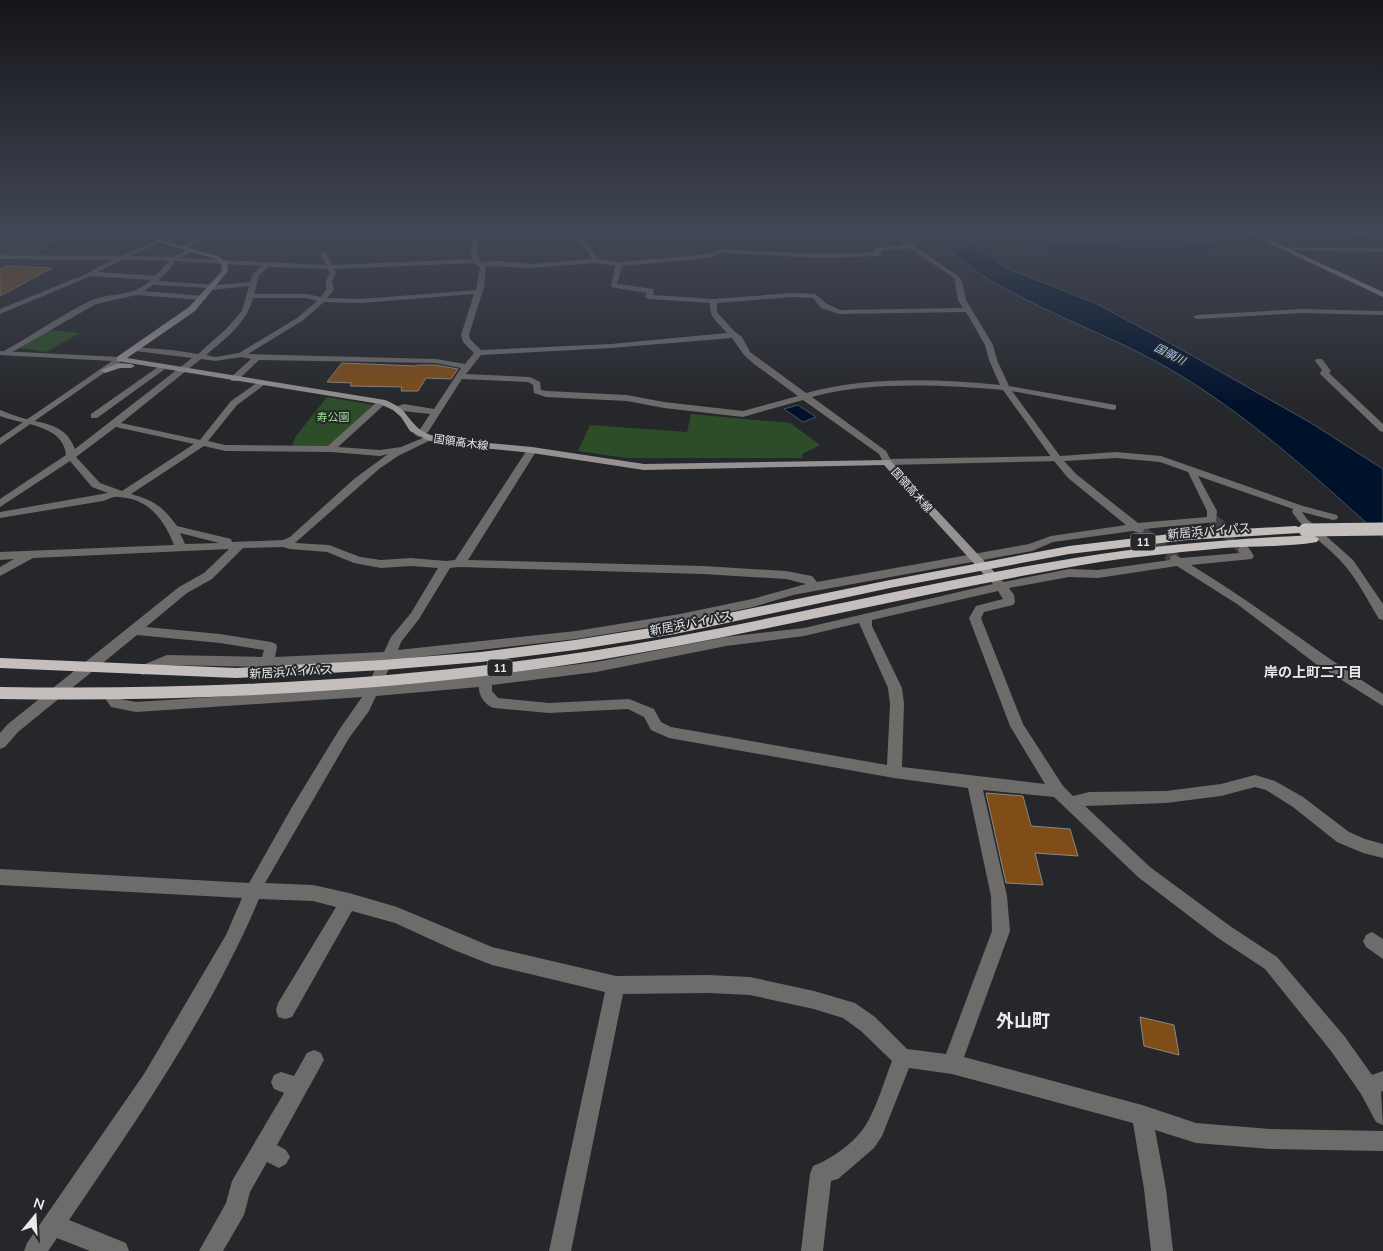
<svg xmlns="http://www.w3.org/2000/svg" width="1383" height="1251" viewBox="0 0 1383 1251" font-family="Mulish,'Noto Sans JP',sans-serif">
<style>
.green{fill:#2d4d29}
.water{fill:#00112a;stroke:#465264}
.lines{fill:none;stroke-linecap:round;stroke-linejoin:round}
.river{fill:#00112a;fill-rule:evenodd}
.building{fill:#804d18;stroke:#8c8884}
.minor-tunnel{stroke:#434448;stroke-width:12;stroke-dasharray:12 5.5;stroke-linecap:butt}
.minor{fill:#6e6b6b;fill-rule:evenodd}
.tertiary{fill:#6e6b6b;fill-rule:evenodd}
.secondary{fill:#969291;fill-rule:evenodd}
.trunk{fill:#c4bebc;fill-rule:evenodd}
.trunk-bridge{stroke:#c4bebc;stroke-width:13}
.labels{text-anchor:middle;stroke-width:4;stroke-linejoin:round;paint-order:stroke}
.far-water-label{font-size:11px;font-style:italic;fill:#abd1fe;stroke:#26272b}
.far-park-label{font-size:11px;fill:#9de093;stroke:#26272b}
.far-street-label{font-size:11px;fill:#e9eaec;stroke:#26272b}
.shield{fill:#26272b;stroke:#aeb0b2;stroke-width:1}
.shield-label{font-size:11px;font-weight:bold;fill:#e9eaec}
.street-label{font-size:12px;fill:#e9eaec;stroke:#26272b}
.neighbourhood-label{font-size:14px;font-weight:bold;fill:#e9eaec;stroke:#26272b}
.near-quarter-label{font-size:18px;font-weight:bold;fill:#e9eaec;stroke:#26272b}
</style>
<rect width="100%" height="100%" fill="#26272b"/>
<!-- green -->
<path class="green" d="M 0,233 L 71,233 L 36,254 L 0,255 Z
M 1015,233 L 1093,233 L 1104,241 L 1104,243 L 1053,240 Z
M 50,330 L 80,333 L 46,352 L 19,348 Z
M 327,397 L 373,405 L 351,428 L 329,446 L 292,446 L 296,436 Z
M 691,414 L 790,423 L 820,445 L 802,454 L 803,458 L 626,458 L 578,451 L 590,425 L 687,432 Z"/>
<!-- water -->
<path class="water" d="M 927,233 L 960,233 L 1004,267 L 1095,303 L 1168,342 L 1311,423 L 1383,469 L 1383,538 C 1319,480 1256,422 1183,377 C 1124,340 1057,319 997,284 C 972,270 950,251 927,233 Z
M 798,405 L 816,417 L 803,422 L 784,409 Z"/>
<g class="lines">
<!-- river -->
<path class="river" d="M 958,233 L 984,233 L 1083,246 L 1156,248 L 1184,247 L 1265,233 L 1333,233 L 1383,237 L 1383,243 C 1348,240 1312,235 1277,237 C 1236,240 1197,254 1156,254 C 1091,255 1027,245 963,236 Z"/>
</g>
<!-- building -->
<path class="building" d="M 6,266 L 52,268 L 0,296 L 0,269 Z
M 342,363 L 416,366 L 417,365 L 436,365 L 458,369 L 451,379 L 426,378 L 418,391 L 401,391 L 402,387 L 350,386 L 352,383 L 327,382 Z
M 986,793 L 1023,796 L 1031,826 L 1070,829 L 1078,856 L 1035,853 L 1043,885 L 1006,883 Z
M 1140,1017 L 1174,1025 L 1179,1055 L 1144,1046 Z"/>
<g class="lines">
<!-- minor-tunnel -->
<path class="minor-tunnel" d="M 1212,520 L 1221,526 L 1244,550
M 1141,531 L 1175,559"/>
<!-- minor -->
<path class="minor" d="M 204,233 L 213,233 L 200,237 L 188,249 L 194,249 L 194,251 L 180,258 L 326,265 L 320,253 L 323,251 L 326,253 L 332,265 L 472,259 L 471,247 L 473,233 L 479,233 L 477,247 L 479,260 L 481,262 L 499,261 L 531,264 L 592,259 L 579,239 L 594,235 L 595,233 L 601,233 L 599,238 L 586,240 L 598,259 L 619,262 L 708,254 L 719,249 L 821,254 L 875,252 L 874,248 L 904,245 L 888,233 L 895,233 L 958,276 L 962,281 L 966,300 L 993,345 L 997,360 L 1009,386 L 1116,405 L 1116,409 L 1113,410 L 1012,391 L 1060,456 L 1116,452 L 1161,456 L 1303,506 L 1337,515 L 1338,517 L 1337,519 L 1333,520 L 1302,512 L 1307,519 L 1353,560 L 1383,604 L 1383,620 L 1379,619 C 1368,601 1359,583 1346,567 C 1330,547 1306,534 1292,512 L 1293,509 L 1198,476 L 1217,511 L 1216,522 L 1144,529 L 1143,532 L 1139,533 L 1133,531 L 1053,542 L 1032,551 L 793,595 L 753,607 L 680,622 L 576,639 L 393,660 L 381,686 L 481,676 L 596,662 L 726,637 L 804,628 L 993,584 L 991,581 L 997,577 L 1004,582 L 1069,569 L 1098,570 L 1170,560 L 1171,556 L 1175,555 L 1181,558 L 1240,553 L 1238,550 L 1240,547 L 1248,547 L 1254,556 L 1252,559 L 1191,565 C 1257,605 1318,653 1383,694 L 1383,706 L 1316,664 L 1237,604 L 1177,566 L 1098,578 L 1069,577 L 1009,588 L 1014,595 L 1015,602 L 1013,605 L 984,612 L 981,618 L 1023,724 L 1063,786 L 1073,796 L 1089,792 L 1166,791 L 1221,784 L 1255,775 L 1275,781 L 1303,797 L 1349,832 L 1365,839 L 1383,844 L 1383,858 L 1363,853 L 1337,842 L 1293,807 L 1266,790 L 1255,787 L 1221,796 L 1166,803 L 1085,806 L 1150,867 L 1230,926 L 1277,957 L 1345,1037 L 1372,1075 L 1383,1071 L 1383,1091 L 1381,1092 L 1383,1125 L 1376,1122 L 1361,1094 L 1331,1051 L 1265,969 L 1218,938 L 1138,877 L 1054,797 L 983,790 L 1007,896 L 1010,931 L 964,1057 L 1142,1105 L 1196,1123 L 1270,1129 L 1383,1131 L 1383,1151 L 1270,1149 L 1196,1143 L 1155,1130 L 1166,1189 L 1173,1251 L 1151,1251 L 1144,1189 L 1133,1123 L 952,1074 L 909,1068 L 882,1136 L 874,1148 L 838,1179 L 831,1181 L 823,1251 L 801,1251 L 810,1174 L 813,1166 C 832,1159 857,1141 867,1123 C 878,1104 884,1081 892,1061 L 861,1031 L 843,1018 L 814,1009 L 750,995 L 708,993 L 623,994 L 571,1251 L 549,1251 L 605,992 L 492,965 L 454,950 L 395,923 L 352,911 L 292,1017 L 285,1019 L 278,1017 L 276,1010 L 278,1003 L 336,907 L 313,901 L 259,899 C 210,1014 139,1117 69,1220 L 126,1243 L 129,1251 L 90,1251 L 57,1238 L 48,1251 L 24,1251 L 27,1243 L 144,1074 L 226,935 L 242,898 L 0,885 L 0,869 L 249,883 L 292,807 L 339,730 L 362,697 L 136,712 L 111,707 L 103,695 L 105,691 C 113,689 116,692 120,699 L 136,702 L 367,687 L 379,661 L 267,667 L 168,665 L 143,675 L 138,673 L 136,670 L 138,667 L 167,655 L 262,657 L 264,650 L 220,643 L 137,635 L 18,732 L 5,747 L 0,749 L 0,733 L 8,724 L 179,587 L 204,573 L 229,549 L 33,558 L 0,576 L 0,567 L 14,559 L 0,560 L 0,552 L 174,545 C 164,519 148,498 118,497 C 114,496 107,500 103,501 L 0,518 L 0,512 L 108,493 L 92,487 L 70,461 L 0,507 L 0,499 L 66,455 C 63,424 22,425 0,416 L 0,410 C 6,412 12,415 19,417 C 41,424 65,422 75,449 L 192,358 L 135,351 L 131,349 L 132,347 L 172,350 L 198,354 L 226,329 L 242,311 L 249,286 L 212,290 L 209,288 L 153,285 L 144,291 L 203,296 L 207,298 L 203,300 L 136,295 L 96,304 L 7,355 L 3,353 L 4,351 C 33,335 61,315 90,301 C 112,291 130,299 151,280 L 91,276 L 0,314 L 0,309 L 84,275 L 112,260 L 0,259 L 0,255 L 120,256 L 160,239 L 163,241 L 162,242 L 130,256 L 172,257 L 185,251 L 182,249 L 196,235 ZM 909,248 L 954,278 L 958,300 L 963,308 L 840,310 L 827,304 L 815,294 L 792,293 L 714,299 L 653,295 L 654,289 L 617,284 L 622,266 L 709,258 L 720,253 L 821,258 L 879,256 L 882,254 L 880,251 ZM 122,260 L 163,260 L 169,261 L 155,276 L 98,272 ZM 175,261 L 261,266 L 253,274 L 250,282 L 216,285 L 158,281 L 169,270 ZM 474,263 L 480,268 L 476,290 L 361,299 L 327,298 L 334,290 L 332,281 L 336,273 L 334,269 ZM 596,263 L 615,266 L 611,287 L 647,293 L 645,297 L 649,299 L 710,303 C 709,318 718,322 727,333 L 611,344 L 481,350 L 470,339 L 469,335 L 484,287 L 486,266 L 531,268 ZM 269,267 L 328,269 L 330,273 L 326,281 L 326,290 L 321,297 L 307,294 L 254,294 L 259,275 ZM 474,294 L 461,335 L 463,342 L 474,353 L 465,364 L 436,359 L 248,354 L 302,321 L 324,302 L 361,303 ZM 792,297 L 813,298 L 821,308 L 839,314 L 966,312 L 985,345 L 989,360 L 1000,385 C 937,379 868,376 806,393 L 750,352 L 742,337 L 734,331 L 717,312 L 717,303 ZM 253,298 L 307,298 L 317,301 L 297,318 L 239,353 L 215,357 L 206,355 C 225,339 247,323 253,298 ZM 732,338 L 744,355 L 754,364 L 798,396 L 743,411 L 664,402 L 627,395 L 547,391 L 541,390 L 540,382 L 530,377 L 466,374 L 481,355 L 611,348 ZM 241,357 L 251,359 L 231,377 L 231,381 L 237,381 L 259,360 L 436,363 L 461,368 L 434,409 L 404,404 L 392,408 C 395,411 422,413 430,414 L 421,428 L 414,434 L 419,437 L 428,432 L 462,379 L 528,382 L 533,385 L 534,393 L 546,397 L 627,401 L 664,408 L 743,417 L 803,400 L 879,454 L 884,464 L 887,465 L 892,462 L 886,451 L 812,397 C 869,381 944,385 1003,390 L 1054,461 L 1068,478 L 1126,525 L 1051,536 L 1029,544 L 817,582 L 812,576 L 786,571 L 703,566 L 468,560 L 537,450 L 532,447 L 527,450 L 455,560 L 446,561 L 411,558 L 381,560 L 360,557 L 329,545 L 295,543 L 379,469 L 398,456 L 435,438 L 430,435 L 401,447 L 380,450 L 338,447 L 385,404 L 385,400 L 379,400 L 328,446 L 225,445 L 208,441 L 237,405 L 264,385 L 265,383 L 261,380 L 231,401 L 200,440 L 121,423 L 201,359 L 215,361 ZM 116,427 L 194,444 L 122,491 L 100,483 L 76,457 ZM 204,446 L 225,451 L 331,452 L 380,456 L 388,454 L 354,479 L 290,537 L 283,540 L 232,542 L 231,539 L 177,526 C 162,506 155,501 131,494 ZM 1116,458 L 1160,462 L 1188,472 L 1207,511 L 1207,517 L 1138,523 L 1076,474 L 1064,461 ZM 180,533 L 219,543 L 185,544 ZM 283,547 L 290,549 L 327,552 L 354,563 L 381,568 L 411,566 L 438,568 L 411,613 L 391,637 L 384,652 L 275,657 L 277,647 L 276,644 L 271,642 L 220,634 L 146,627 L 187,593 L 212,579 L 243,548 ZM 459,567 L 703,574 L 786,579 L 806,584 L 752,599 L 680,614 L 576,631 L 398,650 L 401,642 L 419,619 L 450,568 ZM 998,591 L 1003,599 L 976,606 L 969,618 L 1010,726 L 1045,784 L 902,767 L 904,704 L 902,688 L 872,626 L 872,620 ZM 859,623 L 888,688 L 890,704 L 887,765 L 671,727 L 661,722 L 654,709 L 629,699 L 549,703 L 498,698 L 492,691 L 492,685 L 596,672 L 726,646 L 804,636 ZM 479,687 C 478,695 486,706 494,708 L 549,713 L 628,709 L 644,717 L 651,730 L 669,738 L 894,778 L 968,788 L 991,896 L 992,931 L 946,1054 L 907,1049 L 875,1017 L 855,1003 L 814,991 L 750,977 L 708,975 L 616,976 L 492,947 L 397,907 L 349,893 L 313,885 L 265,883 L 349,738 L 369,711 L 376,696 Z
M 363,233 L 423,233 L 420,235 L 366,235 Z
M 1287,247 L 1383,248 L 1383,252 L 1285,250 L 1284,249 Z
M 1302,309 L 1383,311 L 1383,315 L 1302,313 L 1197,319 L 1193,317 L 1197,315 Z
M 1316,359 L 1322,359 L 1331,371 L 1329,373 L 1383,424 L 1383,432 L 1380,431 L 1321,375 L 1320,373 L 1322,370 L 1315,361 Z
M 158,367 L 165,369 L 97,418 L 91,418 L 91,414 Z
M 1372,932 L 1383,939 L 1383,959 L 1366,947 L 1363,941 L 1366,935 Z
M 314,1050 L 321,1053 L 324,1060 L 277,1145 L 286,1150 L 290,1157 L 286,1164 L 279,1168 L 267,1162 L 250,1192 L 244,1215 L 223,1251 L 199,1251 L 226,1203 L 232,1181 L 284,1093 L 274,1089 L 271,1082 L 274,1075 L 281,1072 L 294,1076 L 307,1053 Z"/>
<!-- tertiary -->
<path class="tertiary" d="M 1348,233 L 1383,234 L 1383,238 L 1351,235 Z
M 0,351 L 120,357 L 124,359 L 0,445 L 0,438 L 112,361 L 0,355 Z
M 1057,456 L 1060,457 L 1060,461 L 887,465 L 882,462 L 887,459 Z"/>
<!-- secondary -->
<path class="secondary" d="M 150,233 L 156,233 L 162,240 L 220,257 L 227,263 L 228,271 L 195,311 L 127,358 L 385,400 C 406,409 402,411 416,426 C 422,433 436,437 445,439 L 532,447 L 644,464 L 890,460 L 999,577 L 993,581 L 989,580 L 884,465 L 644,470 L 532,453 L 442,444 L 427,440 L 410,431 L 401,417 L 393,410 L 380,404 L 117,361 L 117,357 L 189,307 L 222,271 L 221,264 L 216,259 L 158,242 Z
M 1248,233 L 1255,233 L 1383,292 L 1383,297 Z
M 119,363 L 131,364 L 135,366 L 131,368 L 120,368 L 105,373 L 101,370 Z"/>
<!-- trunk -->
<path class="trunk" d="M 1295,526 L 1299,527 L 1301,530 L 1299,533 L 1187,540 L 1069,554 L 890,588 L 675,634 L 575,650 L 481,662 L 383,670 L 236,678 L 0,668 L 0,658 L 236,668 L 383,660 L 481,652 L 575,640 L 675,624 L 890,580 L 1069,546 L 1187,532 Z
M 1313,535 L 1319,539 L 1317,542 C 1287,547 1255,546 1224,548 C 1171,553 1118,558 1065,568 C 907,596 751,635 593,661 C 396,692 199,702 0,699 L 0,687 C 198,690 395,681 591,651 C 753,626 912,584 1075,558 C 1153,545 1233,539 1313,535 Z"/>
<!-- trunk-bridge -->
<path class="trunk-bridge" d="M 1305,530 L 1383,529"/>
</g>
<!-- sky -->
<linearGradient id="sky" x2="0" y2="1"><stop stop-color="#151518"/><stop offset="0.57" stop-color="#414755"/><stop offset="1" stop-color="#414755" stop-opacity="0"/></linearGradient>
<rect width="1383" height="408" fill="url(#sky)"/>
<g class="labels">
<!-- far-water labels -->
<g class="far-water-label">
<text transform="translate(1170 354) rotate(27)" y="4">国領川</text>
</g>
<!-- far-park labels -->
<g class="far-park-label">
<text x="333" y="421">寿公園</text>
</g>
<!-- far-street labels -->
<g class="far-street-label">
<text transform="translate(461 442) rotate(8)" y="4">国領高木線</text>
<text transform="translate(912 490) rotate(48)" y="4">国領高木線</text>
</g>
<!-- shield labels -->
<g class="shield">
<rect x="1130.5" y="533.5" width="25" height="17" rx="4"/>
<rect x="487.5" y="659.5" width="25" height="17" rx="4"/>
</g>
<g class="shield-label">
<text x="1143" y="546">11</text>
<text x="500" y="672">11</text>
</g>
<!-- street labels -->
<g class="street-label">
<text transform="translate(1209 531) rotate(-5)" y="4">新居浜バイパス</text>
<text transform="translate(691 623) rotate(-11)" y="4">新居浜バイパス</text>
<text transform="translate(291 672) rotate(-3)" y="4">新居浜バイパス</text>
</g>
<!-- neighbourhood labels -->
<g class="neighbourhood-label">
<text x="1313" y="677">岸の上町二丁目</text>
</g>
<!-- near-quarter labels -->
<g class="near-quarter-label">
<text x="1023" y="1027">外山町</text>
</g>
</g>
<!-- north arrow -->
<g transform="translate(35 1216) rotate(18)" stroke="#26272b" stroke-width="4" paint-order="stroke">
<path d="M0-4L9 19L0 12L-9 19Z" fill="#e9eaec"/>
<text y="-8" font-size="14" font-weight="bold" text-anchor="middle" fill="#e9eaec">N</text>
</g>
</svg>
